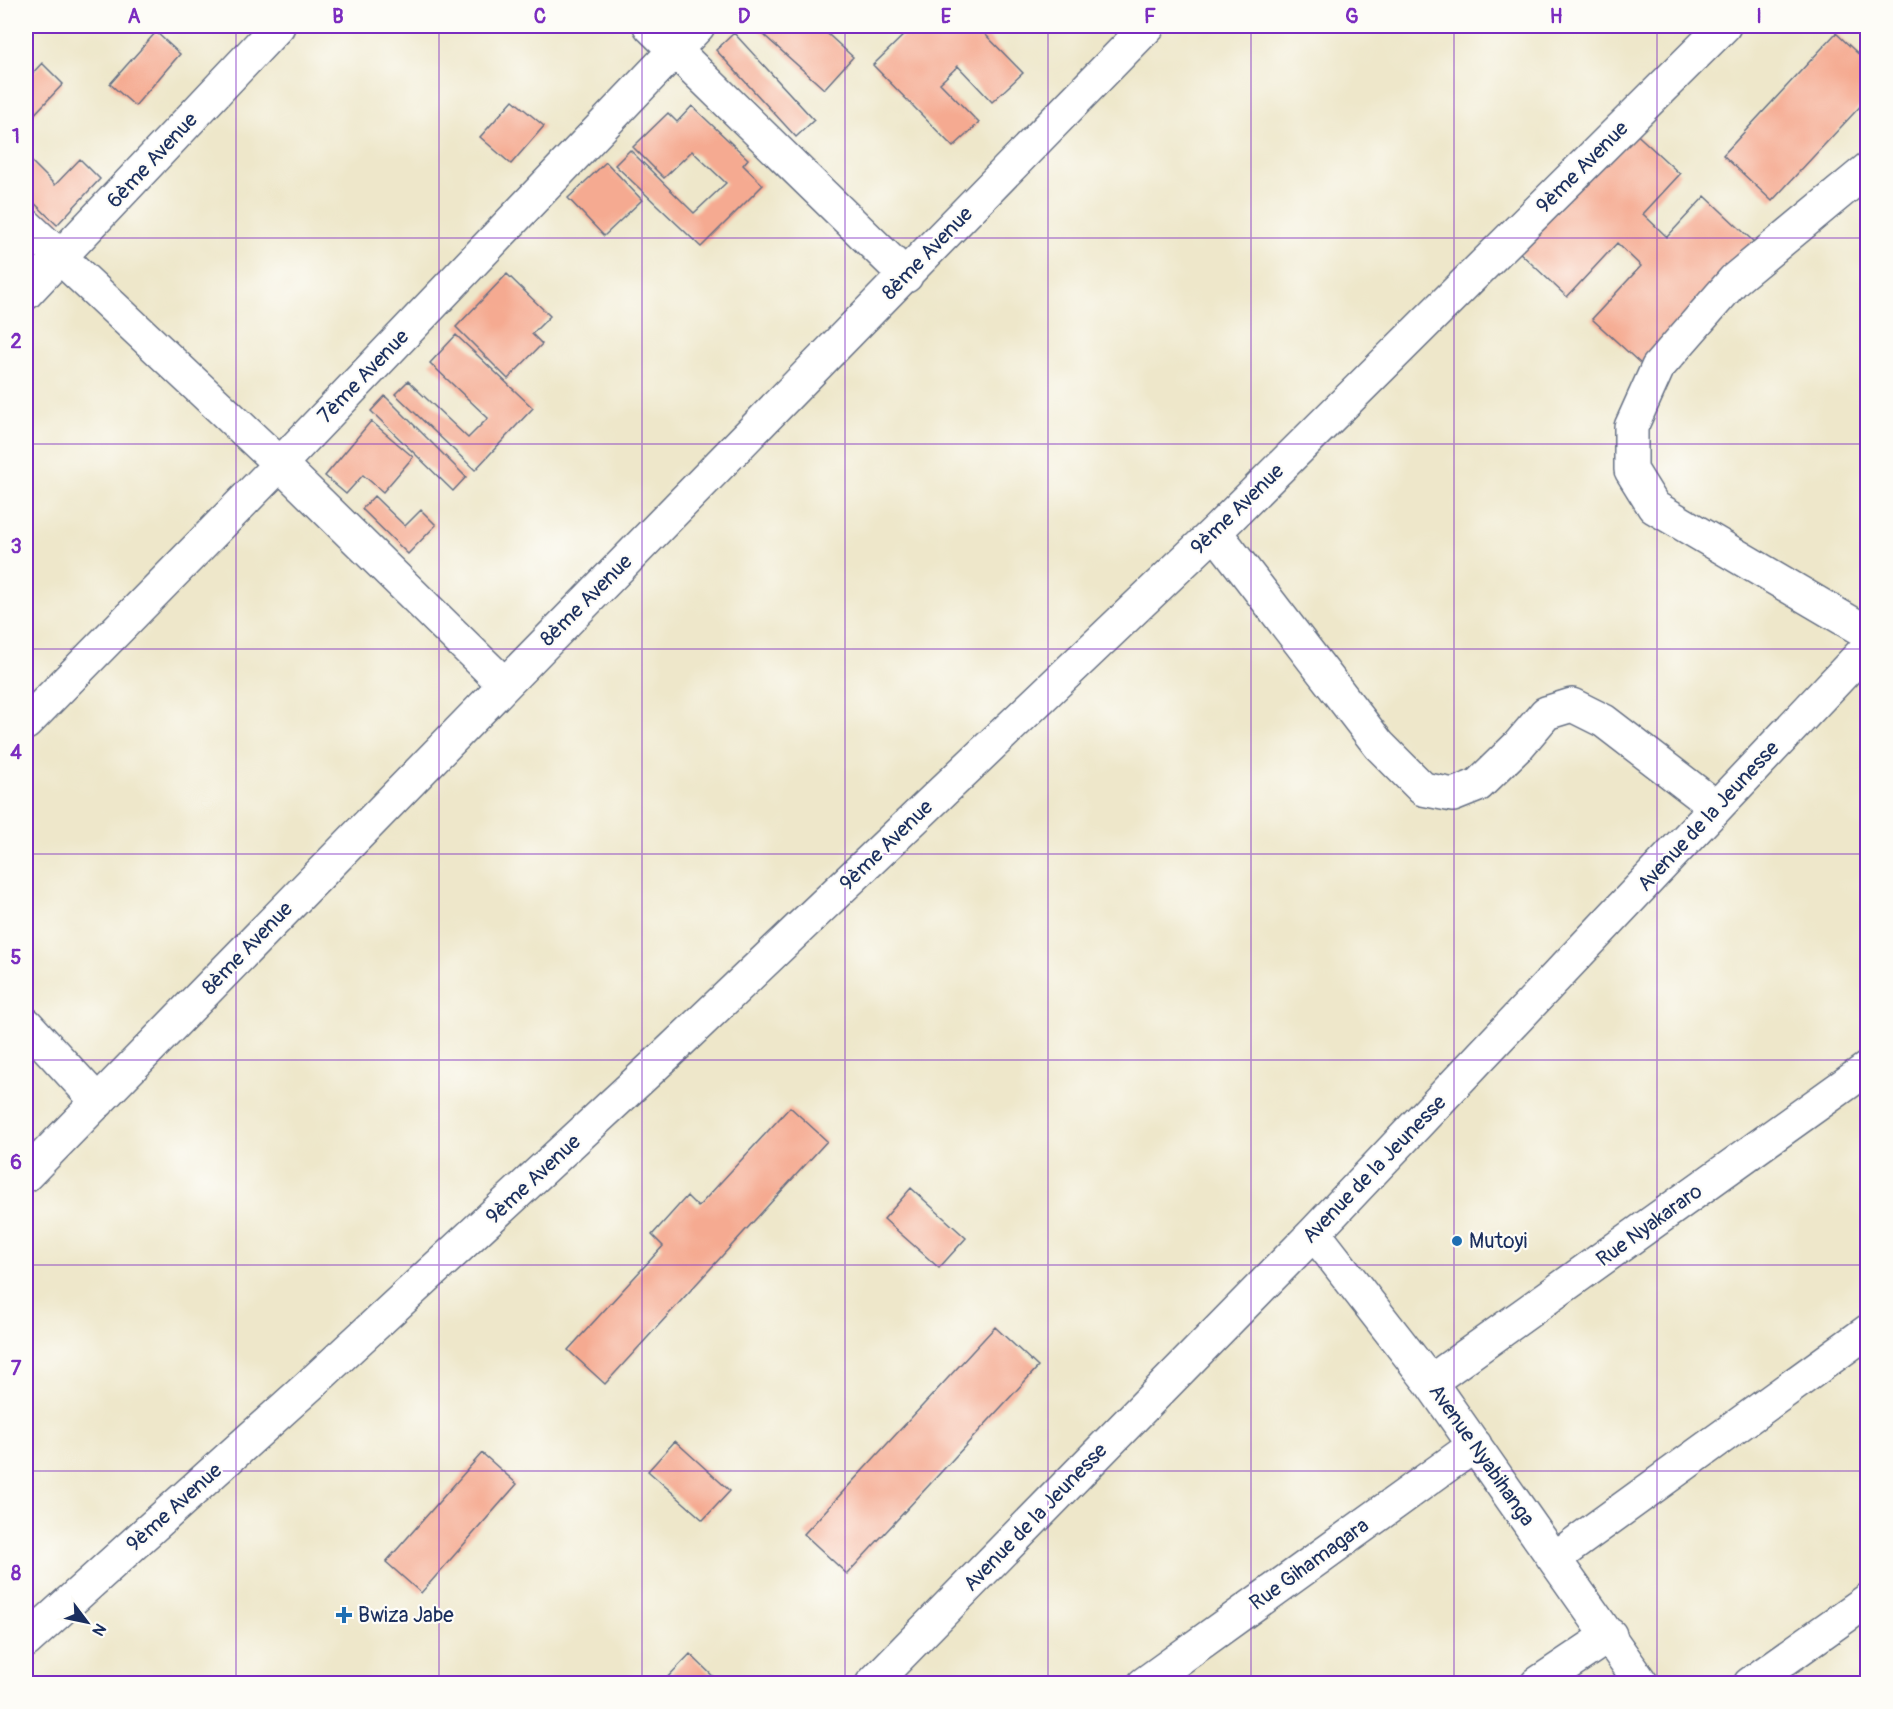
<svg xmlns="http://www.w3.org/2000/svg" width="1893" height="1709" viewBox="0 0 1893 1709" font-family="Pangolin,sans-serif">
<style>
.building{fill:#f5aa91}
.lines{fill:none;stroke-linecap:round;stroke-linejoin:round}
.minor-casing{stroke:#656f84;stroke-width:36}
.minor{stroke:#fff;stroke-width:33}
.grid{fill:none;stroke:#7b2cbf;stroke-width:1.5;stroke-opacity:0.55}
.poi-dot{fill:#1f6fb2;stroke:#fdfcf7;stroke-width:2}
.labels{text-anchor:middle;stroke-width:4.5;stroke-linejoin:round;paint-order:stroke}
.street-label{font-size:21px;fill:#1b2f5e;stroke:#fdfcf7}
.poi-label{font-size:21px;fill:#1b2f5e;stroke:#fdfcf7;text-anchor:start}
.neatline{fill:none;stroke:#7b2cbf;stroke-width:2}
.grid-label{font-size:20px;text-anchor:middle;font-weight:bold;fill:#7b2cbf}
</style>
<rect width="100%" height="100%" fill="#fdfcf7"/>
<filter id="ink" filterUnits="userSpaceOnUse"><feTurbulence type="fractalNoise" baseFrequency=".0167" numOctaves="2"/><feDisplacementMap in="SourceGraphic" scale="12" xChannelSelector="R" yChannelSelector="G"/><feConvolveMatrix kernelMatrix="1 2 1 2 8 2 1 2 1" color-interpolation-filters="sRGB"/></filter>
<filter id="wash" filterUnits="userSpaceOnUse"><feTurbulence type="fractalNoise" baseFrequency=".008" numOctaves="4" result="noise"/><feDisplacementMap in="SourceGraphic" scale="24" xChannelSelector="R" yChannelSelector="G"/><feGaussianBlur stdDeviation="1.35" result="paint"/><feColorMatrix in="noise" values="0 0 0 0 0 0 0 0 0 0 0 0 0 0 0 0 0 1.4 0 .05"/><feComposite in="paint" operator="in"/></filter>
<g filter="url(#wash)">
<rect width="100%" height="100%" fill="#eee7ca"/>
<g id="blocks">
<!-- building -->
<path class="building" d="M 480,26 L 492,26 L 487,32 Z
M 754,26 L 819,26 L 853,57 L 824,89 Z
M 913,26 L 977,26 L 1023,73 L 992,102 L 958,66 L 940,83 L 979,123 L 953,147 L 873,65 Z
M 156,32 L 180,54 L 135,106 L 110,84 Z
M 734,33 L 814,120 L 796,137 L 716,50 Z
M 1836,33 L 1868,63 L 1868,98 L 1772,201 L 1723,155 Z
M 42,63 L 63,84 L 26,123 L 26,80 Z
M 513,100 L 544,126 L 511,164 L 480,137 Z
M 692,106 L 748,159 L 743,165 L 763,185 L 701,247 L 615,165 L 630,150 L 694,213 L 726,183 L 692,151 L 664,178 L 633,147 L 668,113 L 677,122 Z
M 1631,129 L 1680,174 L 1643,214 L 1667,237 L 1705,196 L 1754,242 L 1641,364 L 1592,319 L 1641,266 L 1617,243 L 1567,297 L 1518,251 Z
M 26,156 L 55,185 L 80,159 L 100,179 L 57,225 L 26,195 Z
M 606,162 L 642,200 L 604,236 L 568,198 Z
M 507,274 L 550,316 L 532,334 L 542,344 L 508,379 L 456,327 Z
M 456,335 L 533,408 L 475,470 L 395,394 L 408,381 L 468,438 L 488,418 L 430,363 Z
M 385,396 L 466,477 L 453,491 L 371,411 Z
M 371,421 L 413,457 L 383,492 L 363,475 L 346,494 L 325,476 Z
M 374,496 L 405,526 L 421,510 L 436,525 L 408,554 L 362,509 Z
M 790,1107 L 827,1141 L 605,1384 L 568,1350 L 663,1246 L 652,1235 L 687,1196 L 698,1207 Z
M 911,1188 L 966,1238 L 939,1268 L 884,1219 Z
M 995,1327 L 1038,1367 L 847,1574 L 804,1534 Z
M 675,1441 L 730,1491 L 703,1520 L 648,1471 Z
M 482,1453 L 517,1484 L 421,1593 L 386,1562 Z
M 690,1654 L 721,1684 L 661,1684 Z"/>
</g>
</g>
<g filter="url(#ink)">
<use href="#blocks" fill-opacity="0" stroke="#656f84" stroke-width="1.5"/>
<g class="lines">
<!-- minor casing -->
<g class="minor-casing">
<path id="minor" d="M 650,26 L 906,276
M 1868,169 L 1734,280 L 1658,367 L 1631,427 L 1631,470 L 1654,507 L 1868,633
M 26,225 L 280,464 L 504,684
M 26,293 L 278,26
M 1215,532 L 1379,745 L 1423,789 L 1453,795 L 1478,785 L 1518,746 L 1546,713 L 1572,705 L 1604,721 L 1716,807
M 26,723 L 280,464 L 698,26
M 26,1024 L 98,1102
M 26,1175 L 1148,26
M 1314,1233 L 1430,1382 L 1642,1684
M 1430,1382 L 1868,1068
M 1555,1558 L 1868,1331
M 26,1641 L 311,1384 L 666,1055 L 1215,532 L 1724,26
M 872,1684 L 1314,1233 L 1868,647
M 1144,1684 L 1475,1445
M 1537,1684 L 1610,1635
M 1750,1684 L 1868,1600"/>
</g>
<!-- minor -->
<use href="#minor" class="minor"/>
</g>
</g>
<!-- grid -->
<path class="grid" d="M 236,26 L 236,1684M 439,26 L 439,1684M 642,26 L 642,1684M 845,26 L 845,1684M 1048,26 L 1048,1684M 1251,26 L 1251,1684M 1454,26 L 1454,1684M 1657,26 L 1657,1684M 26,238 L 1868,238M 26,444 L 1868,444M 26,649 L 1868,649M 26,854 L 1868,854M 26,1060 L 1868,1060M 26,1265 L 1868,1265M 26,1471 L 1868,1471"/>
<!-- markers -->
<g class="poi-dot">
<circle cx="1457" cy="1241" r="6"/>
<path d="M341 1606h6v6h6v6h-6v6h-6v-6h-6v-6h6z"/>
</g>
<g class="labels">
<!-- street labels -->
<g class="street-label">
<text transform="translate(152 160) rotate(-47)" y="7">6ème Avenue</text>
<text transform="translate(1582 167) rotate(-45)" y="7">9ème Avenue</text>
<text transform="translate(927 253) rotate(-46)" y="7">8ème Avenue</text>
<text transform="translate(363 376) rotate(-46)" y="7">7ème Avenue</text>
<text transform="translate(1237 509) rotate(-44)" y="7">9ème Avenue</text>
<text transform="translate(586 600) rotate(-45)" y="7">8ème Avenue</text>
<text transform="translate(1708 816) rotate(-47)" y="7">Avenue de la Jeunesse</text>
<text transform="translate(886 845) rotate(-44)" y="7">9ème Avenue</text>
<text transform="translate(247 948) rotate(-46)" y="7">8ème Avenue</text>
<text transform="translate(1374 1169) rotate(-46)" y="7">Avenue de la Jeunesse</text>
<text transform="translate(533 1179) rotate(-43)" y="7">9ème Avenue</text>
<text transform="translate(1649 1225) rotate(-36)" y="7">Rue Nyakararo</text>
<text transform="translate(1482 1455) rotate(55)" y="7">Avenue Nyabihanga</text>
<text transform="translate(174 1507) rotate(-42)" y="7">9ème Avenue</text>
<text transform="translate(1035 1517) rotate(-46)" y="7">Avenue de la Jeunesse</text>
<text transform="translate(1309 1564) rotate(-36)" y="7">Rue Gihamagara</text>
</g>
<!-- poi labels -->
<g class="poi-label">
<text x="1469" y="1248">Mutoyi</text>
<text x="358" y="1622">Bwiza Jabe</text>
</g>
</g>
<!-- margin -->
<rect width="1893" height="1709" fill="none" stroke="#fdfcf7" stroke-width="66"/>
<!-- north arrow -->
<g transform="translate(87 1622) rotate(122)" stroke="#fdfcf7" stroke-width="4.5" paint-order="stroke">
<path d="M0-4.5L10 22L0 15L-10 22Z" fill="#1b2f5e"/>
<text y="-9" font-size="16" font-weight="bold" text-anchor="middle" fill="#1b2f5e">N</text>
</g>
<rect x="33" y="33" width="1827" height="1643" class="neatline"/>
<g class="grid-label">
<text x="134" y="23">A</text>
<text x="338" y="23">B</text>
<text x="540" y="23">C</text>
<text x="744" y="23">D</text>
<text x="946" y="23">E</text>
<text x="1150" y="23">F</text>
<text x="1352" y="23">G</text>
<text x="1556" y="23">H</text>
<text x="1759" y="23">I</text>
<text x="16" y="143">1</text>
<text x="16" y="348">2</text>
<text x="16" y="553">3</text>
<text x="16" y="759">4</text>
<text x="16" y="964">5</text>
<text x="16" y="1169">6</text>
<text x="16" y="1375">7</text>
<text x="16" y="1580">8</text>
</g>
</svg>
